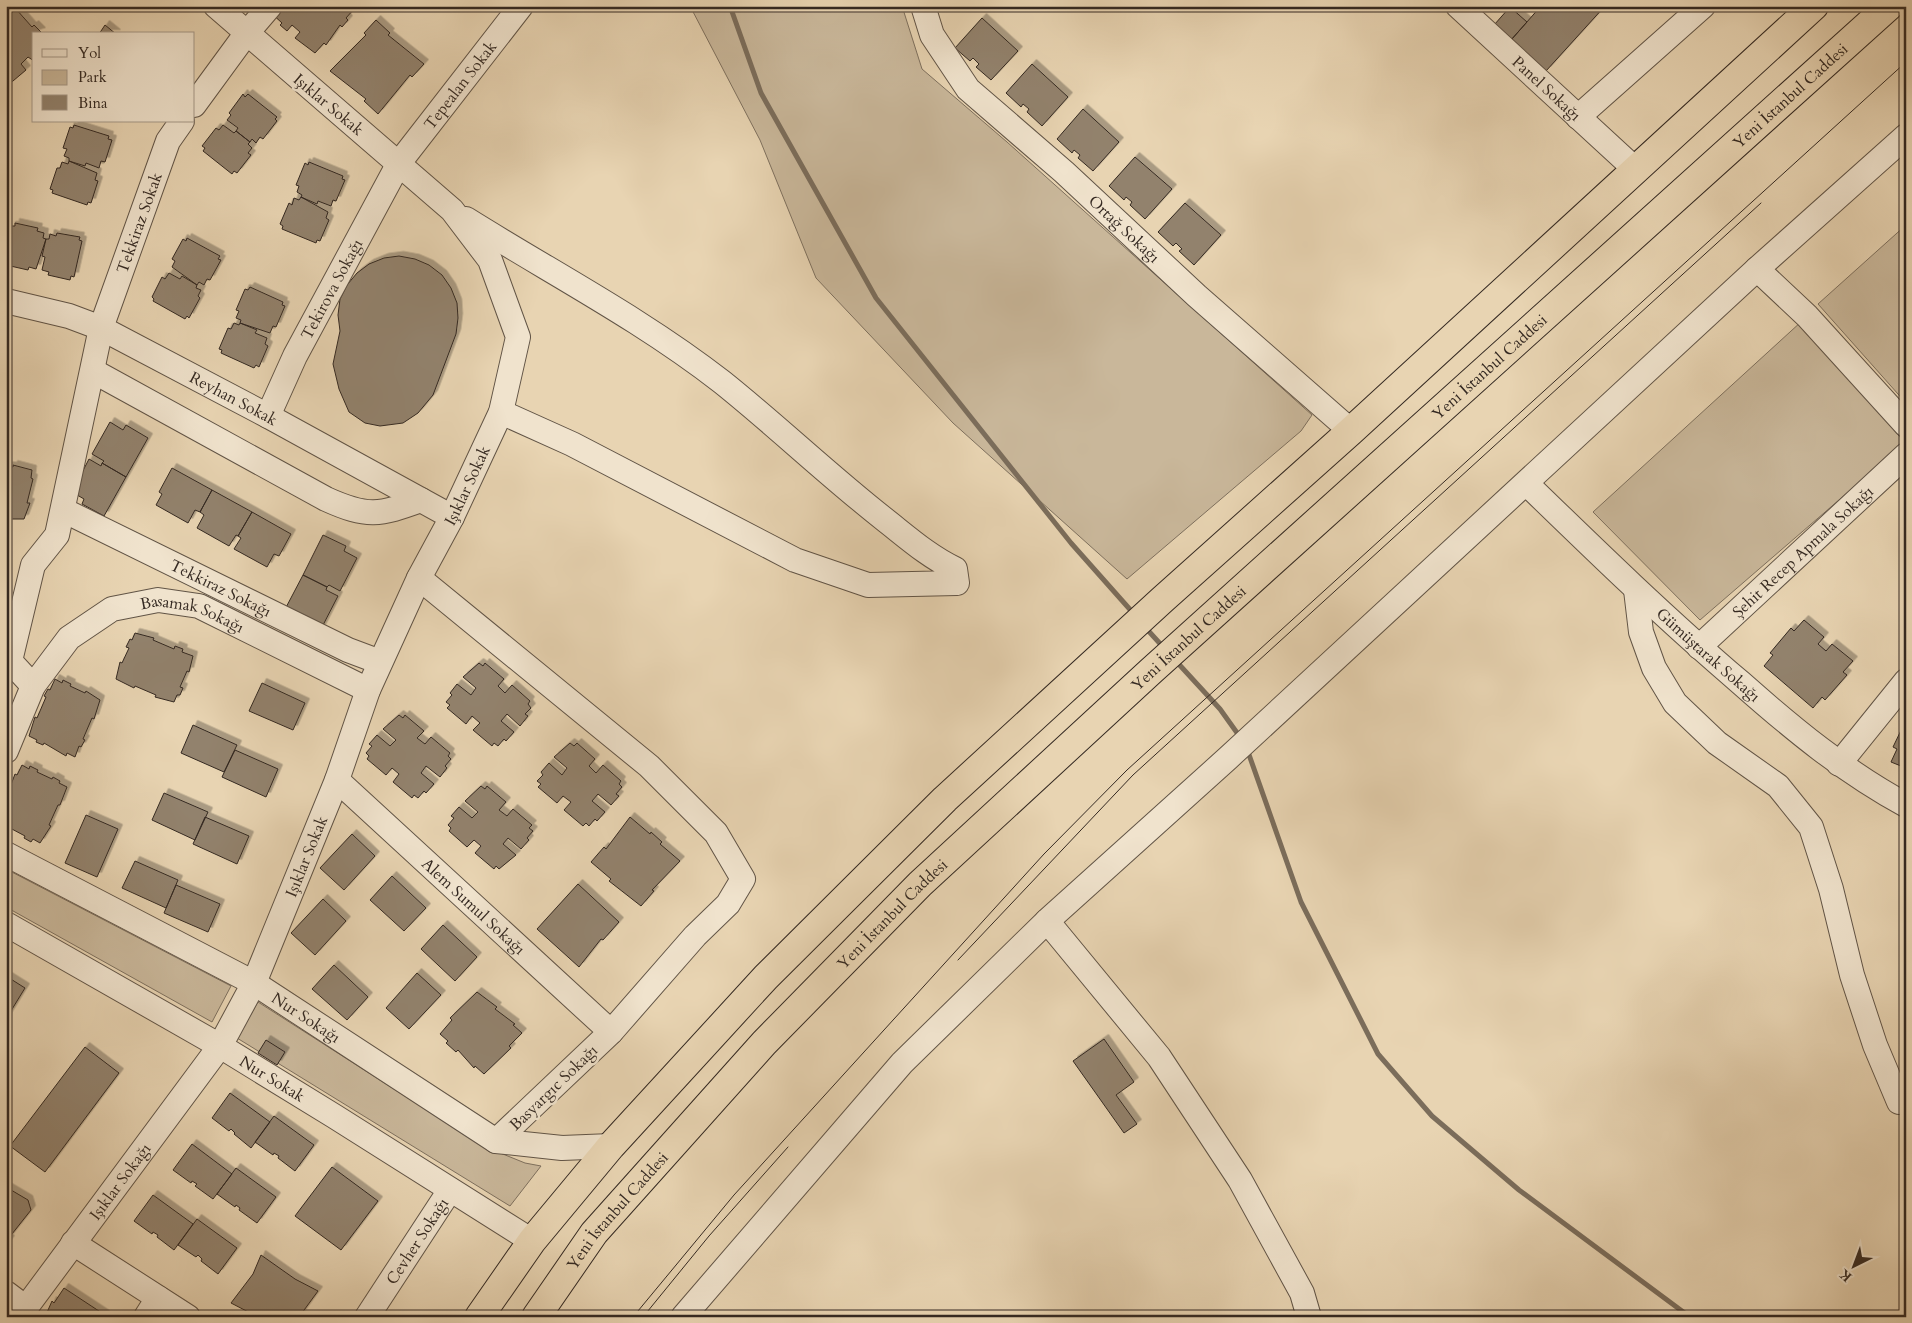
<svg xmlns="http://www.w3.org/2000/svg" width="1912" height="1323" viewBox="0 0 1912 1323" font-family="Cardo,serif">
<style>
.green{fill:#c9b79a;stroke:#7e705e}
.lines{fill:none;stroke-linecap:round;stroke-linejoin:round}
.stream{stroke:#7b6d5b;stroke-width:5}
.building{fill:#92826d;stroke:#342922;filter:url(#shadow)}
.minor-casing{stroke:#615446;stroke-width:26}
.highway-casing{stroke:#342922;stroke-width:30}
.minor{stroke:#f0e3cd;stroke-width:24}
.highway{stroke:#e8d4b2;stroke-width:28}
.tram{stroke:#342922;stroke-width:1}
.labels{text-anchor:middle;stroke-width:5;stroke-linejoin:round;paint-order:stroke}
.street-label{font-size:16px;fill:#342922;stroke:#f0e3cd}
</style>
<defs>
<filter id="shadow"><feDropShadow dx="4.5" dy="-4.5" stdDeviation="0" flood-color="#0004"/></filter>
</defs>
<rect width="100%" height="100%" fill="#e8d4b2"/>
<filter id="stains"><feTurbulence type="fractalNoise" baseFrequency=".004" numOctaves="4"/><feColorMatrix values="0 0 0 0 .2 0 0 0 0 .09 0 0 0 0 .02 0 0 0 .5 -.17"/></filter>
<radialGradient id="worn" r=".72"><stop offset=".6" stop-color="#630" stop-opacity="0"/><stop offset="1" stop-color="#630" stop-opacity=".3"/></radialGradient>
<!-- green -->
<path class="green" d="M 690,6 L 902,6 L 922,69 L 1007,142 L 1312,415 L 1301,431 L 1127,579 L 953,423 L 816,278 L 760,140 Z
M 1906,225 L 1906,403 L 1818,304 Z
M 1802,321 L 1905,443 L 1700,620 L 1593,512 Z
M 6,869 L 231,986 L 212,1022 L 6,907 Z
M 258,1002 L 483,1146 L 525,1163 L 541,1166 L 510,1206 L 237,1038 Z"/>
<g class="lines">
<!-- stream -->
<path class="stream" d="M 730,6 L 761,93 L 876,298 L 1071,543 L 1134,614
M 1144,626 L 1164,648
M 1175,660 L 1220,709 L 1240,737
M 1247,749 L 1301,902 L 1378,1054 L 1432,1116 L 1519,1190 L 1690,1317"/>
</g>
<!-- building -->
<path class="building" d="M 6,6 L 15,11 L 16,9 L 32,27 L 34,25 L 41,32 L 34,34 L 34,61 L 28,57 L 21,64 L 26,70 L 7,86 Z
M 276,6 L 351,6 L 354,9 L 346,18 L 348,20 L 342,27 L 340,25 L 326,45 L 324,43 L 315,53 L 295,38 L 300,32 L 292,25 L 287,31 L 280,25 L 282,23 L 270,12 Z
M 1541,6 L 1605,6 L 1546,71 L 1511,40 Z
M 1510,7 L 1527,22 L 1511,40 L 1494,25 Z
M 982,18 L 1018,51 L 991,80 L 976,67 L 979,64 L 973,58 L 970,61 L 955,48 Z
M 376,20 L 390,33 L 388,35 L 424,64 L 412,77 L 410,75 L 378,114 L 364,101 L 366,99 L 330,71 L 366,35 L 364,33 Z
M 105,25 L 116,34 L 99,34 Z
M 1032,64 L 1068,97 L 1042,126 L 1027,112 L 1029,109 L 1023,104 L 1021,107 L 1006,93 Z
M 243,94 L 245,97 L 248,94 L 277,117 L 275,119 L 277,121 L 263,139 L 260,137 L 256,143 L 252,139 L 250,142 L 236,131 L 238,128 L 227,120 L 231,115 L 229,113 Z
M 1083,109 L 1119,142 L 1093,171 L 1078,158 L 1080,155 L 1074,150 L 1072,153 L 1057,139 Z
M 74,125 L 109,136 L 108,139 L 112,140 L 105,162 L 101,161 L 99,168 L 86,163 L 85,166 L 69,161 L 69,158 L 64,156 L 67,149 L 63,148 L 70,127 L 73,128 Z
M 223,125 L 234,133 L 236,131 L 250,142 L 248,144 L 252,148 L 248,153 L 251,155 L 237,173 L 234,171 L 232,174 L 203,151 L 205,148 L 202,146 L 216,128 L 219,130 Z
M 1135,157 L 1172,189 L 1145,219 L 1130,205 L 1132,202 L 1126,197 L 1124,200 L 1109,186 Z
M 69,161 L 97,173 L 95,180 L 98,181 L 91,203 L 88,202 L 87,205 L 52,193 L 53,190 L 50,189 L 57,168 L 60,168 L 62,162 L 68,164 Z
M 309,162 L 343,176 L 342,179 L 345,180 L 336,201 L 333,200 L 331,206 L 318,201 L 317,204 L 301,197 L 302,195 L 297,192 L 299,186 L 296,185 L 305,163 L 308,165 Z
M 301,197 L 328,212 L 326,218 L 329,220 L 320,241 L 317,240 L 316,243 L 282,229 L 283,226 L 280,224 L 289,203 L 292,205 L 294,198 L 299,200 Z
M 1185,203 L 1221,235 L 1194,265 L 1179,251 L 1182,249 L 1176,243 L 1173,246 L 1158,232 Z
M 15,223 L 38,228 L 37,231 L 44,233 L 43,238 L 46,239 L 36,269 L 29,267 L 28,270 L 6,265 L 6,250 L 11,226 L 15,226 Z
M 57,233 L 80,237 L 79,240 L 82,241 L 74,277 L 71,276 L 70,280 L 48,275 L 49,272 L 42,270 L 45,257 L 42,256 L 46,239 L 49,239 L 50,234 L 56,236 Z
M 187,238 L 220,256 L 218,259 L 221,260 L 210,280 L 207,279 L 204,285 L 199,282 L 197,285 L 172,267 L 175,261 L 172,259 L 183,239 L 186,241 Z
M 399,256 L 415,259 L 429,265 L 442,275 L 451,288 L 457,303 L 458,318 L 456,334 L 433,395 L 418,413 L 403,423 L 380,426 L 365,423 L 349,412 L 339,389 L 333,364 L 340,331 L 338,315 L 340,299 L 347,285 L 357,273 L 369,264 L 384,258 Z
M 169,273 L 180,279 L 182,276 L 197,285 L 196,288 L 201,290 L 198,296 L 200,298 L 189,318 L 187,316 L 185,319 L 153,301 L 154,299 L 152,297 L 162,277 L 165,279 Z
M 250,287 L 283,302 L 282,305 L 285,306 L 276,327 L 273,326 L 270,333 L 240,323 L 241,320 L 236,318 L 239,311 L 236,310 L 245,289 L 248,290 Z
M 234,323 L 239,325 L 240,323 L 257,330 L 255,333 L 267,338 L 265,344 L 268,346 L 259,367 L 256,365 L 254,368 L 221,353 L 222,350 L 219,349 L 228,328 L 231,329 Z
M 110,422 L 123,430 L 126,425 L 148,438 L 126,477 L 102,463 L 104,461 L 92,454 Z
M 89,459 L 101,466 L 102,463 L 126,477 L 104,516 L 82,504 L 84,499 L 72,492 Z
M 13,465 L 32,470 L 31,478 L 33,479 L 27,503 L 30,503 L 24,519 L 6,519 L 6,466 L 13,467 Z
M 172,468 L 212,490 L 200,512 L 195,510 L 188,523 L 156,505 L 162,494 L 159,492 Z
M 212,490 L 252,512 L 238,536 L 236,535 L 229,546 L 197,528 L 204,515 L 200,512 Z
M 252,512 L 291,534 L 279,556 L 274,554 L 267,567 L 234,549 L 241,538 L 238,536 Z
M 323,535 L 346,546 L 344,551 L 357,558 L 340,591 L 329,585 L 327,587 L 303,575 Z
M 303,575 L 327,587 L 326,590 L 338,596 L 321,629 L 282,615 Z
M 1804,620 L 1824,637 L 1818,644 L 1826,651 L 1832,644 L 1853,661 L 1843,672 L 1847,675 L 1825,700 L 1822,697 L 1813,708 L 1764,666 L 1773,655 L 1770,653 L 1791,628 L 1794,631 Z
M 135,633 L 154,638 L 153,640 L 174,649 L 175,646 L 183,649 L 182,652 L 193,656 L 189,672 L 187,671 L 180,687 L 183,688 L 180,695 L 177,695 L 174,702 L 155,697 L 156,695 L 135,686 L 134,688 L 116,679 L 120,662 L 122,663 L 129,648 L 126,647 L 130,639 L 132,640 Z
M 479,663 L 483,666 L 485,663 L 504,679 L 498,686 L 505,693 L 512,685 L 530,701 L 528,704 L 531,708 L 525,714 L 528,716 L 520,726 L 507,714 L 501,721 L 514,732 L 506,741 L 504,739 L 498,746 L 494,743 L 492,746 L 473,730 L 480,723 L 472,716 L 466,724 L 447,708 L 450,705 L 446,702 L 452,695 L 450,693 L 457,684 L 471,695 L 476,688 L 463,677 Z
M 55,679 L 62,683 L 63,680 L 71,684 L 70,686 L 85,693 L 86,691 L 100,700 L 94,719 L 92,718 L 83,739 L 85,740 L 81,747 L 79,746 L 75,757 L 67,753 L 66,756 L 44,743 L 43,745 L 36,742 L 37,740 L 29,736 L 35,717 L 37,718 L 46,697 L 44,696 L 48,689 L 50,690 Z
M 262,683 L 305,703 L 293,730 L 249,711 Z
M 399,715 L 403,718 L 405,715 L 424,731 L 417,738 L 425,744 L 431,737 L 450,753 L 448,756 L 451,759 L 445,766 L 447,768 L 440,777 L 426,766 L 421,773 L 434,784 L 426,793 L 424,791 L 418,798 L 414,795 L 412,798 L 393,782 L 399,774 L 392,768 L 386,775 L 367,759 L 369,756 L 366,753 L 372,746 L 369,744 L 377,735 L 390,746 L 396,740 L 383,729 Z
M 1906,720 L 1906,768 L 1891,762 L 1897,749 L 1893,747 Z
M 193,725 L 237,745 L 224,772 L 181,753 Z
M 570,743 L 574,746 L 577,743 L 595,759 L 589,766 L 596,773 L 603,765 L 621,781 L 619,784 L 622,787 L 616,794 L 619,796 L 611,805 L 598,794 L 592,801 L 605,812 L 597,821 L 595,819 L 589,826 L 586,823 L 583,826 L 564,810 L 571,802 L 563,796 L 557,803 L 538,787 L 541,784 L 537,781 L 543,775 L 541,772 L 549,763 L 562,775 L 567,768 L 554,757 Z
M 235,750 L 278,769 L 266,797 L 222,777 Z
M 22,765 L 29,769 L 30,766 L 38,770 L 37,772 L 52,779 L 53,777 L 60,781 L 59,783 L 67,787 L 60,805 L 58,805 L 49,825 L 51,826 L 40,843 L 33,839 L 31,842 L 24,838 L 25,836 L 10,828 L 9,831 L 6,830 L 6,798 L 15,774 L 17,775 Z
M 481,786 L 485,789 L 487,786 L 506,802 L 499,810 L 507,816 L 513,809 L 532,825 L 529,828 L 533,831 L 527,838 L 529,840 L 521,849 L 508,838 L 503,844 L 516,855 L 499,869 L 496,866 L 494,869 L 475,853 L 481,846 L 474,840 L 467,847 L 449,831 L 451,828 L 448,825 L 454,818 L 451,816 L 459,807 L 472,818 L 478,812 L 465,801 Z
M 164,793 L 208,812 L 195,840 L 152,820 Z
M 86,815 L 118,829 L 97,877 L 65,863 Z
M 205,817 L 249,836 L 237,864 L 193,844 Z
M 630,817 L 650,834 L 651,832 L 662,842 L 660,844 L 680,861 L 652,890 L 654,891 L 641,906 L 609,881 L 611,879 L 591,862 L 604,847 L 606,849 Z
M 352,834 L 375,856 L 344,890 L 320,868 Z
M 135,861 L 178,880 L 166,908 L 122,888 Z
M 392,876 L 426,908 L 404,931 L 370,900 Z
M 578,884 L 619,922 L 603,940 L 601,939 L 579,967 L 537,929 Z
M 176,885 L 220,904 L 208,932 L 164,913 Z
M 323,899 L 346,921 L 315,955 L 291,933 Z
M 443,925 L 477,957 L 455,981 L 421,949 Z
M 334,965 L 368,997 L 347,1020 L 312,989 Z
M 417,973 L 441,995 L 409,1029 L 386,1008 Z
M 6,976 L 25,988 L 6,1019 Z
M 477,992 L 497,1007 L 495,1009 L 515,1024 L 513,1025 L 522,1033 L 509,1046 L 511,1048 L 484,1074 L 475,1066 L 474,1068 L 458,1050 L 456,1052 L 446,1043 L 448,1041 L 440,1034 L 452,1020 L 450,1018 Z
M 1104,1039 L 1134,1082 L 1116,1095 L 1137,1124 L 1124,1133 L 1073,1061 Z
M 266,1040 L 285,1052 L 277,1065 L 258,1053 Z
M 85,1047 L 119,1073 L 45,1172 L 10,1146 Z
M 230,1093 L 270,1122 L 251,1148 L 234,1134 L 235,1133 L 231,1129 L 229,1131 L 212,1118 Z
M 274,1116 L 314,1145 L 295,1171 L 278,1158 L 279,1156 L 274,1153 L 273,1155 L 255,1142 Z
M 192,1144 L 232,1174 L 213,1199 L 195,1186 L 197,1184 L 192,1181 L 191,1183 L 173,1170 Z
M 332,1167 L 378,1201 L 341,1250 L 295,1216 Z
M 236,1168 L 276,1197 L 257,1223 L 239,1210 L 240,1208 L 236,1205 L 235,1207 L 217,1194 Z
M 6,1187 L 28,1200 L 31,1210 L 8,1239 L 10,1240 L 6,1245 Z
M 153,1195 L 193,1224 L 174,1250 L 157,1237 L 158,1235 L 153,1232 L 152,1234 L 134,1221 Z
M 197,1219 L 237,1248 L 218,1274 L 201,1261 L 202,1259 L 198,1255 L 196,1257 L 178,1245 Z
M 261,1255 L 295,1279 L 318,1291 L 299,1317 L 258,1317 L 231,1303 L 253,1274 Z
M 64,1288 L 105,1315 L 104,1317 L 45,1317 L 52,1301 L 54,1303 Z"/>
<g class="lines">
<!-- minor casing -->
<g class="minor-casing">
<g id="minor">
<path id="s1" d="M 923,6 L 932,35 L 968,89 L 1064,172 L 1197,296 L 1351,431"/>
<path id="s2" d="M 1458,6 L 1636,170"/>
<path d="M 194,105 L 246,34 L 270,6"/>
<path d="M 1578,117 L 1703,6"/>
<path d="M 466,219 C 552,273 641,319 722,382 C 777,426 828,475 884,519 C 907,537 928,556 955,569 L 957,583 L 868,585 L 795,560 L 572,444 L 501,412"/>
<path d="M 1757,269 L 1807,316 L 1906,425"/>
<path id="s3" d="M 6,301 L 69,316 L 101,328 L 268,416 L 452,517"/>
<path d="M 93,371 L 326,499 C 368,518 379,515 421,500"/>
<path id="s4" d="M 268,416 L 295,356 L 399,163 L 521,6"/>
<path id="s5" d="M 1527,484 C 1597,552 1667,620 1741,683 C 1793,729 1845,772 1906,805"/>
<path id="s6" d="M 63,510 L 348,650 L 380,662"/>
<path d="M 419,578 L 649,766 L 716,833 L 743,879 L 728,904 L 695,936 L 611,1032 L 496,1141"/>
<path d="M 1636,590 L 1641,632 L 1654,668 L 1675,703 L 1717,743 L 1778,786 L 1811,827 L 1831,889 L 1852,975 L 1875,1045 L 1899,1102"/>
<path id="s7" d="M 1699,647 L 1906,455"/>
<path id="s8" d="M 33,686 L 69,638 L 112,609 L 158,600 L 199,606 L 368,690"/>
<path id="s9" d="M 6,751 L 33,686 L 10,661 L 33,565 L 57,535 L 101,328 L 168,141 L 182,121"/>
<path d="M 1839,764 L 1906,681"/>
<path id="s10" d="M 337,780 L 611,1032"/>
<path id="s11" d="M 6,854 L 254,983 L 496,1141 L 562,1148 L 611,1146"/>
<path d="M 1047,921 L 1159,1057 L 1240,1180 L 1302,1293 L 1309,1317"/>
<path id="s12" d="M 6,924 L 220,1046 L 334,1116 L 532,1241"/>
<path d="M 73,1243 L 188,1317"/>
<path d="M 6,1293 L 26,1308"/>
<path id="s13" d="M 19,1317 L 220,1046 L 254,983 L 337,780 L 368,690 L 419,578 L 452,517 L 501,412 L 518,337 L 490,260 L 452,210 L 216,6"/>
<path d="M 146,1317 L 158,1298"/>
<path id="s14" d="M 367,1317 L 450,1190"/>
<path d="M 683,1317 L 902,1063 L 1047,921 L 1228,758 L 1757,269 L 1906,136"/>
</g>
</g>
<!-- highway casing -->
<g class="highway-casing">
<g id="highway">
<path d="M 479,1317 L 532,1241 L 611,1146 L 766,977 L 945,799 L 1162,600 L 1351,431 L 1814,6"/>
<path id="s15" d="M 536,1317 L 594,1233 L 764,1043 L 920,884 L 1151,671 L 1889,6"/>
</g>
</g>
<!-- minor -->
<use href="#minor" class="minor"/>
<!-- highway -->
<use href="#highway" class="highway"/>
<!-- tram -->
<path class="tram" d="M 958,960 L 1133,775 L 1761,203
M 633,1317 L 734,1195 L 1044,854 L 1127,770 L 1906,62
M 643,1317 L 709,1236 L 788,1147"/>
</g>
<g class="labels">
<!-- street labels -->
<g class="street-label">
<text dy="6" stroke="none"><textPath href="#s4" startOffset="384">Tepealan Sokak</textPath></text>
<text dy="6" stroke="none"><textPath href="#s2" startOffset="121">Panel Sokağı</textPath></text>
<text dy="6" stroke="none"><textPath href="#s15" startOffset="1754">Yeni İstanbul Caddesi</textPath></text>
<text transform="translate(329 104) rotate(40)" y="6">Işıklar Sokak</text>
<text dy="6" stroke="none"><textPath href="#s9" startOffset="565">Tekkiraz Sokak</textPath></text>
<text dy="6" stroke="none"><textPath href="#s1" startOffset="305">Ortağ Sokağı</textPath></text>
<text dy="6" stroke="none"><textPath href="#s4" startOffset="142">Tekirova Sokağı</textPath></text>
<text dy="6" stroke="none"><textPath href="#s15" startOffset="1349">Yeni İstanbul Caddesi</textPath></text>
<text dy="6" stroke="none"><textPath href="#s3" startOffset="249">Reyhan Sokak</textPath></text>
<text dy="6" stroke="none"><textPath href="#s13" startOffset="951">Işıklar Sokak</textPath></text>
<text dy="6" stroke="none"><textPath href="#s7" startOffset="141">Şehit Recep Apmala Sokağı</textPath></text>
<text dy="6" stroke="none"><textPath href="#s6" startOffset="176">Tekkiraz Sokağı</textPath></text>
<text dy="6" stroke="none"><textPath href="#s8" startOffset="195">Basamak Sokağı</textPath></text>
<text dy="6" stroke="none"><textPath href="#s15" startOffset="944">Yeni İstanbul Caddesi</textPath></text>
<text dy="6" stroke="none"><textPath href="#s5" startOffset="249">Gümüştarak Sokağı</textPath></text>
<text dy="6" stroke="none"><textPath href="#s13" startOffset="546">Işıklar Sokak</textPath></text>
<text dy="6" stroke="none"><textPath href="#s10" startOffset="186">Alem Sumul Sokağı</textPath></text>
<text dy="6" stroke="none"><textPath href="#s15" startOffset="539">Yeni İstanbul Caddesi</textPath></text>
<text dy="6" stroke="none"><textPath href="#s11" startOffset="342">Nur Sokağı</textPath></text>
<text dy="6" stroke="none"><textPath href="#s12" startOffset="308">Nur Sokak</textPath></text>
<text transform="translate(553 1087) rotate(-44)" y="6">Basyargıc Sokağı</text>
<text dy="6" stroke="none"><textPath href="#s13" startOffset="169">Işıklar Sokağı</textPath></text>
<text dy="6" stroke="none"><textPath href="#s15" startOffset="134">Yeni İstanbul Caddesi</textPath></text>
<text dy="6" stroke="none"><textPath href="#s14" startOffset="91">Cevher Sokağı</textPath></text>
</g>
</g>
<!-- margin -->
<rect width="1912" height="1323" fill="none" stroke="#e8d4b2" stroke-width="25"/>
<rect x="8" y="8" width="1897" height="1308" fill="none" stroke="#342922" stroke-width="2.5"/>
<rect x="12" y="12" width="1887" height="1298" fill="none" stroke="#342922"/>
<!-- legend -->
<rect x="32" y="32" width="162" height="90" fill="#f0e3cd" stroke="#a59989"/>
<rect x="42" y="49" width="25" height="8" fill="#f0e3cd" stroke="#a59989"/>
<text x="78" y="58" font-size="15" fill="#342922">Yol</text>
<rect x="42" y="70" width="25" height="15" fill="#c9b79a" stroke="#a59989"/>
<text x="78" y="82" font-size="15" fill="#342922">Park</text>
<rect x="42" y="95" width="25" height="15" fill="#92826d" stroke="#a59989"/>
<text x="78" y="108" font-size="15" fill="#342922">Bina</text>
<!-- north arrow -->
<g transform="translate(1854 1266) rotate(222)" stroke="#f0e3cd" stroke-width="4" paint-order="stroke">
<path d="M0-4L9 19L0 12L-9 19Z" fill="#342922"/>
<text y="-8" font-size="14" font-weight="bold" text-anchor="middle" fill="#342922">K</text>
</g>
<rect width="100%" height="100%" filter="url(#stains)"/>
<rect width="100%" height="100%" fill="url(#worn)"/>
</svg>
